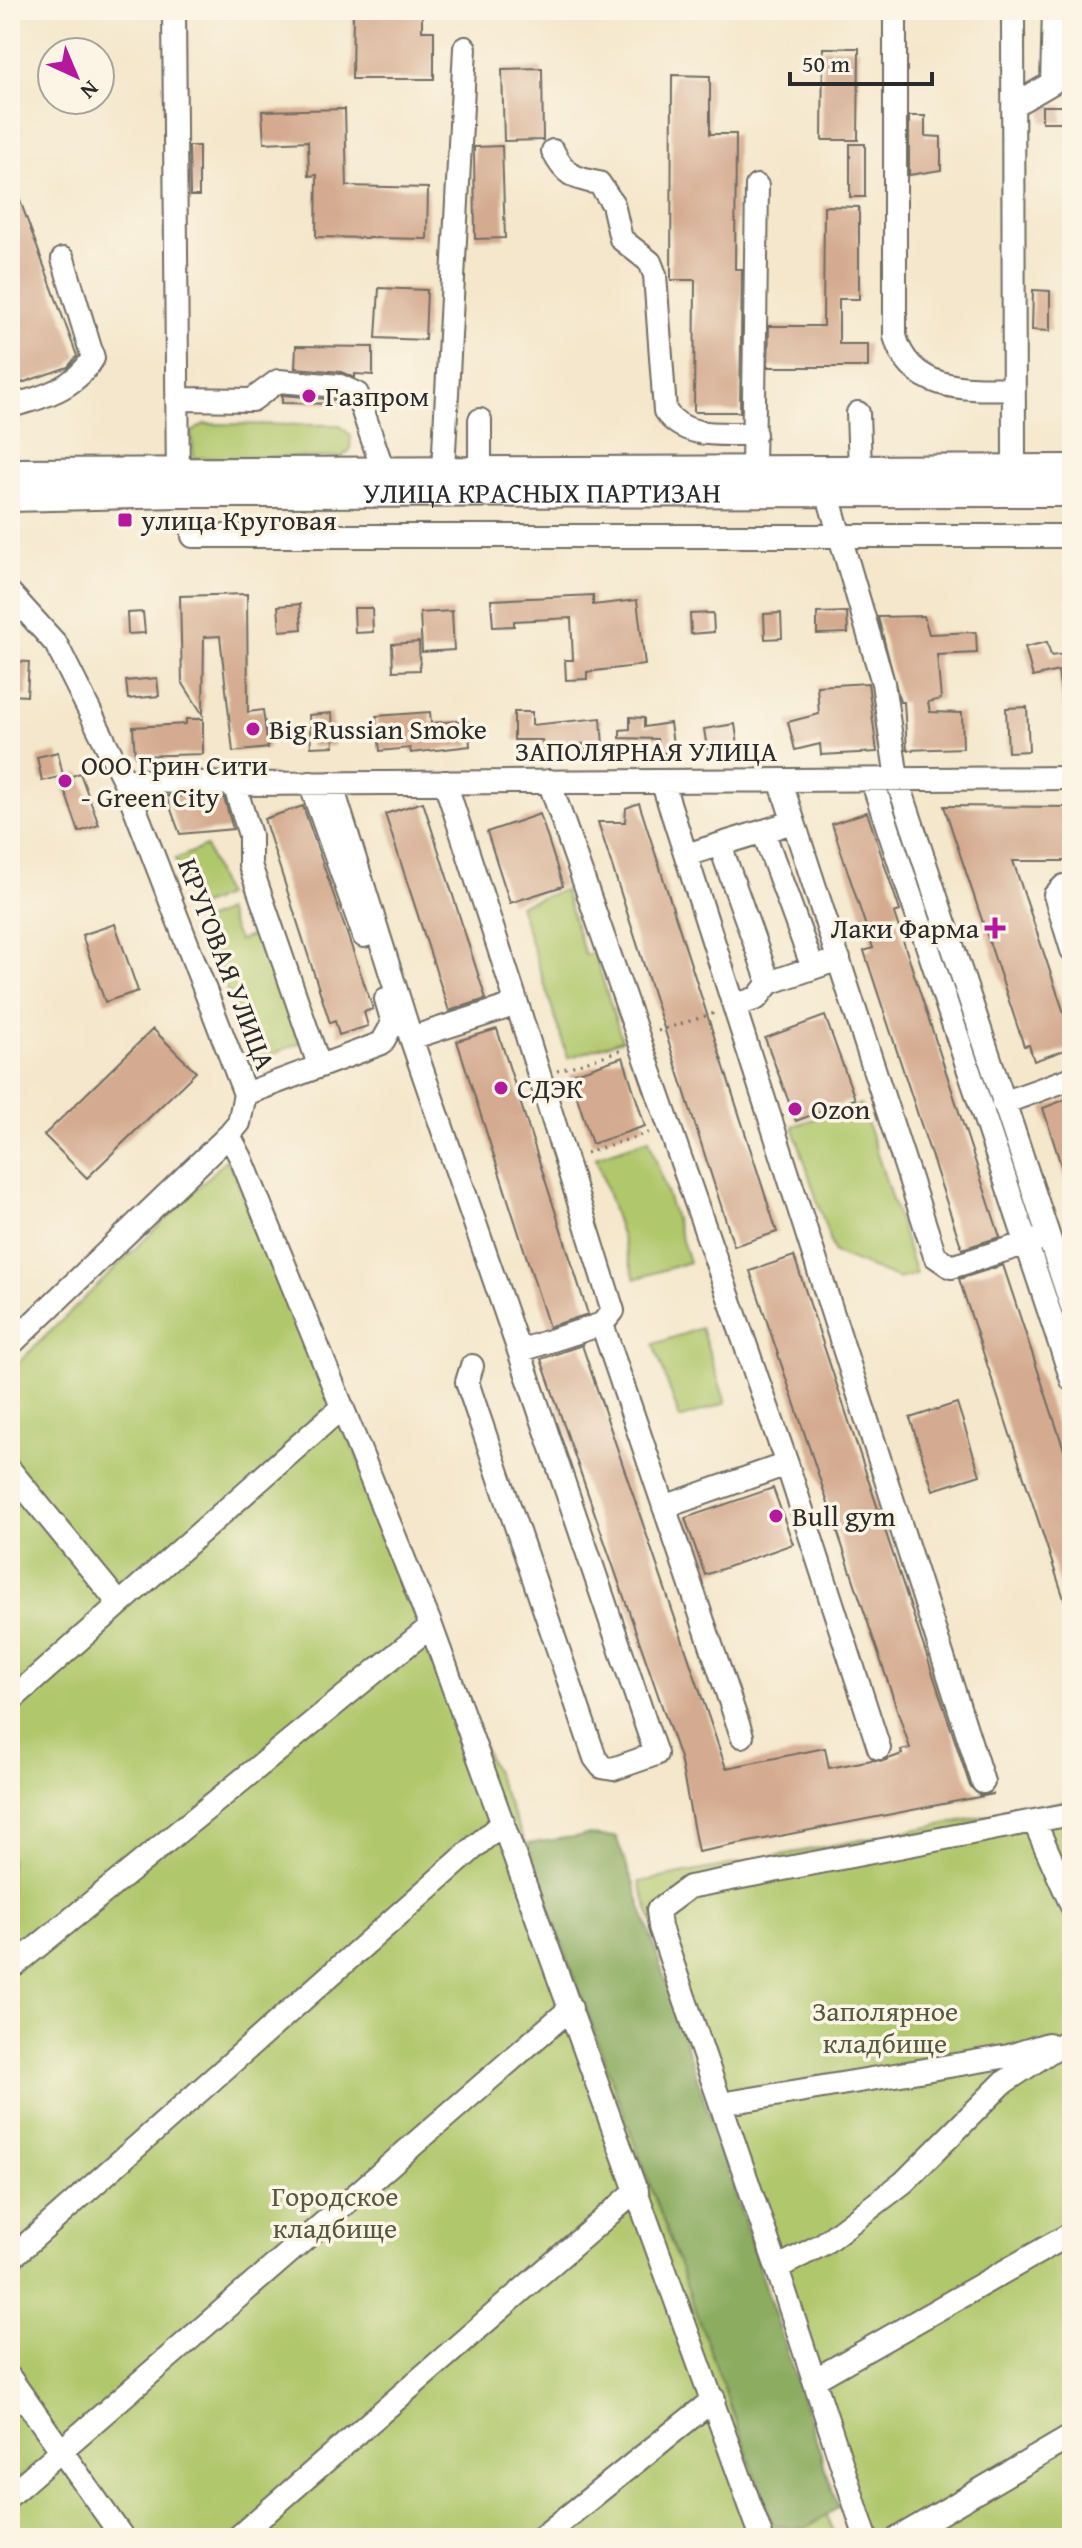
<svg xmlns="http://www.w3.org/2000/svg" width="1082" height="2548" viewBox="0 0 1082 2548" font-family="'Gentium Book Plus',serif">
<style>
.green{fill:#b0c76c;stroke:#6e794c;stroke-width:2}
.forest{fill:#8cac60;stroke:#5c6c46;stroke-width:2}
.building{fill:#d4ab90}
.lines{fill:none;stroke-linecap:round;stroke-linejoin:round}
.minor-casing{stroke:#716d63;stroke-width:26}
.major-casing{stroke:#716d63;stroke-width:32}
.path{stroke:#716d63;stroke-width:3;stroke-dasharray:2 6;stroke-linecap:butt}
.minor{stroke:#fff;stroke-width:22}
.major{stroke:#fff;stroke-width:28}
.poi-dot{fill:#b5179e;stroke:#fcf5e5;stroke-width:3}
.labels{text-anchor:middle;stroke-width:7;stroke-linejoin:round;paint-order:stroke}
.poi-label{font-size:28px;fill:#2b2b2b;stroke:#fcf5e5;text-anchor:start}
.street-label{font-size:28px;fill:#2b2b2b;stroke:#fcf5e5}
.park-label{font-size:28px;fill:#535a3e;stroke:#fcf5e5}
</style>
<rect width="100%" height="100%" fill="#fcf5e5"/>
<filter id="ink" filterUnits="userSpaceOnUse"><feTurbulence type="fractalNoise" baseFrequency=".0125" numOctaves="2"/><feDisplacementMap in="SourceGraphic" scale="16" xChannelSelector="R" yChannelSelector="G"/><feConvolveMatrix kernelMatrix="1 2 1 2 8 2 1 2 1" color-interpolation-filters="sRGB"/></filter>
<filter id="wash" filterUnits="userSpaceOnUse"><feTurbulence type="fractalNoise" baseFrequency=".006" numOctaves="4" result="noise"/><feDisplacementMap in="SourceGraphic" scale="32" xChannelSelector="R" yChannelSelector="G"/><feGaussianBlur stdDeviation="1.8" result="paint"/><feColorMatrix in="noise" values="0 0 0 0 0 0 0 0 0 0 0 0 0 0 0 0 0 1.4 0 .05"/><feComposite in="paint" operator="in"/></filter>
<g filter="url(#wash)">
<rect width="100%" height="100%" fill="#f4e7cc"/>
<!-- green -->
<path class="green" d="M 204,424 L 339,425 L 351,436 L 350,450 L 342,457 L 194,458 L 191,433 Z
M 206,846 L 225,896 L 195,908 L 175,859 Z
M 564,890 L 585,955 L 594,953 L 622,1040 L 568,1058 L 519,905 Z
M 226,911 L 238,941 L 261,932 L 291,1006 L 286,1008 L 300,1043 L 255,1061 L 200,922 Z
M 861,1104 L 916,1274 L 899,1279 L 834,1253 L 793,1126 Z
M 649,1139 L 689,1262 L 635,1279 L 596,1157 Z
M 227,1159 L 526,1844 L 837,2538 L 10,2538 L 10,1371 Z
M 701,1328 L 726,1403 L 680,1419 L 654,1344 Z
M 1072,1800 L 1072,2538 L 859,2538 L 639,1882 Z"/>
<!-- forest -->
<path class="forest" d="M 586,1835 L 616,1837 L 634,1885 L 838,2507 L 806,2528 L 774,2526 L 526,1844 Z"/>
<g id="blocks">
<!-- building -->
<path class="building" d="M 353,10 L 422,10 L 422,31 L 434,31 L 434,79 L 352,79 Z
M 823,48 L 859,48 L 858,140 L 822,140 Z
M 542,68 L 543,140 L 504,141 L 502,69 Z
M 672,75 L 710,76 L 710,134 L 736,134 L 735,269 L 742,269 L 740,412 L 694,412 L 695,280 L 671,280 Z
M 1042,106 L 1063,106 L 1062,122 L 1042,122 Z
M 345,109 L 347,186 L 428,188 L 427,239 L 316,237 L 317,175 L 309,176 L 308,141 L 264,143 L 262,111 Z
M 909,116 L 925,116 L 925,136 L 941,137 L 941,170 L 909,175 Z
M 850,144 L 865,144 L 865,197 L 850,197 Z
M 189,146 L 199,146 L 199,196 L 190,196 Z
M 502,146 L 505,238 L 475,239 L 474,147 Z
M 10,173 L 77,356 L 68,367 L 10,387 Z
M 824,206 L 859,207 L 859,299 L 839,299 L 839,344 L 868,344 L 868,367 L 768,367 L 769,326 L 823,326 Z
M 379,288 L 427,290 L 425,340 L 376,338 Z
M 1033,290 L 1050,291 L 1050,331 L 1032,330 Z
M 296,346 L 373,347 L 373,375 L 355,374 L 355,378 L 341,372 L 295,368 Z
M 282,395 L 336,400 L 346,404 L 282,403 Z
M 247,594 L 248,712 L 263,710 L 268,748 L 233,752 L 220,636 L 204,637 L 203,715 L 182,682 L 180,596 Z
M 593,595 L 593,605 L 637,600 L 645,665 L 587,672 L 587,679 L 566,680 L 565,660 L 573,660 L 571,618 L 514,621 L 514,626 L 493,627 L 491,600 Z
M 300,604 L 302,629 L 280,631 L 278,606 Z
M 354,608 L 372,608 L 373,632 L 355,633 Z
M 452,611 L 454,650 L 422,652 L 420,613 Z
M 143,612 L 145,633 L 128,634 L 127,613 Z
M 847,612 L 848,633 L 817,634 L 817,613 Z
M 713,613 L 714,632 L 691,634 L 690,614 Z
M 781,613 L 782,638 L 765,639 L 764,614 Z
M 924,616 L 929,634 L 976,632 L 977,653 L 937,655 L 941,699 L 928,702 L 930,712 L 962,713 L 963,748 L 907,750 L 904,702 L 900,702 L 878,617 Z
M 419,642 L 420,670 L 393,671 L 392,644 Z
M 1047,642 L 1051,656 L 1072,653 L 1072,707 L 1063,708 L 1058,671 L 1033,677 L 1025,647 Z
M 10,661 L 29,662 L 27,696 L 10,695 Z
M 157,678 L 159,696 L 128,699 L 126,681 Z
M 868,683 L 877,752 L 821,755 L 820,744 L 795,750 L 788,722 L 819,714 L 817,686 Z
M 1027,707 L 1029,751 L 1008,752 L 1006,708 Z
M 430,712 L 431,723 L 468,720 L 470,746 L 411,753 L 410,748 L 380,751 L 376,716 Z
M 514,712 L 532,712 L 532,725 L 601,718 L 603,746 L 584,748 L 584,744 L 543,749 L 542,740 L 514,740 Z
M 332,713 L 334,746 L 311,747 L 309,715 Z
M 630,717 L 644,718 L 644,727 L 670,723 L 674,751 L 659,754 L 657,739 L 620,738 L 620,730 L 630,729 Z
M 186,719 L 203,719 L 203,754 L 135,756 L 133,727 L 186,724 Z
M 735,724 L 738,745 L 707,749 L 704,729 Z
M 58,752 L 63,776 L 42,781 L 37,757 Z
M 80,773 L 99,825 L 79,832 L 61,780 Z
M 166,796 L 224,798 L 233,829 L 180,834 Z
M 423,802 L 486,999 L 449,1011 L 385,814 Z
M 639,803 L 777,1232 L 734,1246 L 598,822 L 625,822 L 626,808 Z
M 303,806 L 373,1009 L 364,1012 L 368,1026 L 339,1035 L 335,1021 L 330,1023 L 264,819 Z
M 944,806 L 1072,807 L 1072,861 L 1013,861 L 1070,1031 L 1066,1032 L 1071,1048 L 1034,1061 L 1029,1045 L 1024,1046 Z
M 867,812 L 900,911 L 894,913 L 1000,1237 L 962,1249 L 864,951 L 873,948 L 832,824 Z
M 540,814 L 563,886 L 510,903 L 487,832 Z
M 115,924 L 138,991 L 105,1002 L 82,935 Z
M 825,1016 L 855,1099 L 796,1121 L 765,1038 Z
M 153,1029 L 196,1072 L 87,1178 L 44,1135 Z
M 497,1029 L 588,1314 L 549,1327 L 457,1041 Z
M 623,1057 L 645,1126 L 592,1144 L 570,1075 Z
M 1072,1097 L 1072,1193 L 1070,1194 L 1043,1108 Z
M 794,1256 L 970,1786 L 979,1795 L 994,1794 L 698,1852 L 680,1758 L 541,1359 L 582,1345 L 726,1768 L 825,1748 L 829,1768 L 872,1760 L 883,1761 L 902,1754 L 901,1750 L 910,1748 L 750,1271 Z
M 1003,1265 L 1072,1474 L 1072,1614 L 1069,1614 L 959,1279 Z
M 957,1403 L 980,1475 L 933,1490 L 910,1418 Z
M 773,1488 L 793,1544 L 705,1575 L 685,1518 Z"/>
</g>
</g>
<g filter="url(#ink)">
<use href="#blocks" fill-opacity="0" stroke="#716d63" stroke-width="2"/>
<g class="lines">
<!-- minor casing -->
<g class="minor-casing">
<path id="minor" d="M 174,10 L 178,488
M 895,10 L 895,336 C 909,390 964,390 1012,388
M 1013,10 L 1014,469
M 1014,105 L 1052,83 L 1054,10
M 553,151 C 564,174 574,179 599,183 L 613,204 L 621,239 L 650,262 L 655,275 L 665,411 C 686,440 722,433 755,434
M 177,399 L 252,400 L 278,381 L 340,386 L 357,394 L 383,470
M 10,406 C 43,398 75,388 93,358 L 63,259
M 858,413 L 860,469
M 443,470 L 465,48
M 480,470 L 480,420
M 753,470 L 757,186
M 827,492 L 883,683 L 897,779 L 1072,1307
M 193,536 L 1072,536
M 10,593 L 56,644 L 124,780 L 245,1094 L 239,1123 L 229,1135 L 10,1345
M 124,780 L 234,784 L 1072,778
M 780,780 L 935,1256 L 951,1267 L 1037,1240
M 872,780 L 1072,1380
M 549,781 L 787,1464 L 879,1748
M 662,781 L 734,1006 L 757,998 L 769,983 L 839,959
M 310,783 L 364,936
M 331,783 L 411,1038 L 517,1004 L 445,782
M 234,784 L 250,835 L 250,865 L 319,1065
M 763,831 L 813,968
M 720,845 L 769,983
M 686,855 L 793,822
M 1072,886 L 1064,886 L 1055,895 L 1072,950
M 734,1006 L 983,1782
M 411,1038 L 519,1351 L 602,1324 L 613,1311 L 517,1004
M 245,1094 L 382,1043 L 393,1023 L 386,999
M 1003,1103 L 1072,1078
M 229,1135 L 241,1158 L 431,1626 L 762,2538
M 602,1324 L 742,1736
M 472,1366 L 467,1382 L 595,1758 L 602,1767 L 613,1769 L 656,1754 L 519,1351
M 10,1470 L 118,1602
M 664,1507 L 787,1464
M 10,1701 L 341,1408
M 1072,1814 L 1034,1821 L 1072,1906
M 10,1969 L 431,1626
M 721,2104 L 1009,2056 L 1048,2044
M 10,2259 L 503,1822
M 777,2268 L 660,1927 L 658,1910 L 689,1887 L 1034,1821
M 10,2378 L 123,2538
M 814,2380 L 777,2268 L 823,2244 L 904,2182 L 1003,2083 L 1072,2037
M 10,2495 L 571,2008
M 237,2538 L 637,2190
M 541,2538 L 714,2399
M 866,2538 L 814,2380 L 1072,2233
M 898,2538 L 1072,2436"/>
</g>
<!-- major casing -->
<g class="major-casing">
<g id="major">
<path d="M 10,473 L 1072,469"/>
<path id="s1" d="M 10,497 L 178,493 L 1072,492"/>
</g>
</g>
<!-- path -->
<path class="path" d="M 658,1031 L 715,1013
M 557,1071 L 622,1050
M 586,1153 L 651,1132"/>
<!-- minor -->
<use href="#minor" class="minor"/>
<!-- major -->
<use href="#major" class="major"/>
</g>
</g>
<!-- markers -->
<g class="poi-dot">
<circle cx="309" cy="396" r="8"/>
<rect x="117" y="512" width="16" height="16" rx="4"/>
<circle cx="253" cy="729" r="8"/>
<circle cx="65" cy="781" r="8"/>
<path d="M991 916h8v8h8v8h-8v8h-8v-8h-8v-8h8z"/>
<circle cx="501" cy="1088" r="8"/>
<circle cx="795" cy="1109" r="8"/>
<circle cx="776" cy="1516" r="8"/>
</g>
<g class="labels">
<!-- poi labels -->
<g class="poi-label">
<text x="325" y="406">Газпром</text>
<text x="141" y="530">улица Круговая</text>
<text x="269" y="739">Big Russian Smoke</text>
<text x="81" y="775">ООО Грин Сити<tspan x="81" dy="32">- Green City</tspan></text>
<text x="979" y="938" text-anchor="end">Лаки Фарма</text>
<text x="517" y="1098">СДЭК</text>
<text x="811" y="1119">Ozon</text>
<text x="792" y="1526">Bull gym</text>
</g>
<!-- street labels -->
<g class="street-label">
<text dy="10" stroke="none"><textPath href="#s1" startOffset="532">УЛИЦА КРАСНЫХ ПАРТИЗАН</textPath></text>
<text x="646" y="761">ЗАПОЛЯРНАЯ УЛИЦА</text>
<text transform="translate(227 964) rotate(69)" y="10">КРУГОВАЯ УЛИЦА</text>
</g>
<!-- park labels -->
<g class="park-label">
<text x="885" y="2021">Заполярное<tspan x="885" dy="32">кладбище</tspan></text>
<text x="335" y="2206">Городское<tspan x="335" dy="32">кладбище</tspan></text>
</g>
</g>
<!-- margin -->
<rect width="1082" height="2548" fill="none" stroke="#fcf5e5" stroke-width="40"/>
<!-- north arrow -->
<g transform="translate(76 76) rotate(136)"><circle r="38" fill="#fcf5e5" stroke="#a8a49b" stroke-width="2"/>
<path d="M0-6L14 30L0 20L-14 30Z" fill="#b5179e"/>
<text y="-12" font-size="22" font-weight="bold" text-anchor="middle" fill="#2b2b2b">N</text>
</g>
<!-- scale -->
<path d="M790 72v12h142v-12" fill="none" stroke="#2b2b2b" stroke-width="4"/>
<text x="802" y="72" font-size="24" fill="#2b2b2b" stroke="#fcf5e5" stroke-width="6" paint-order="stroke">50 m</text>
</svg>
